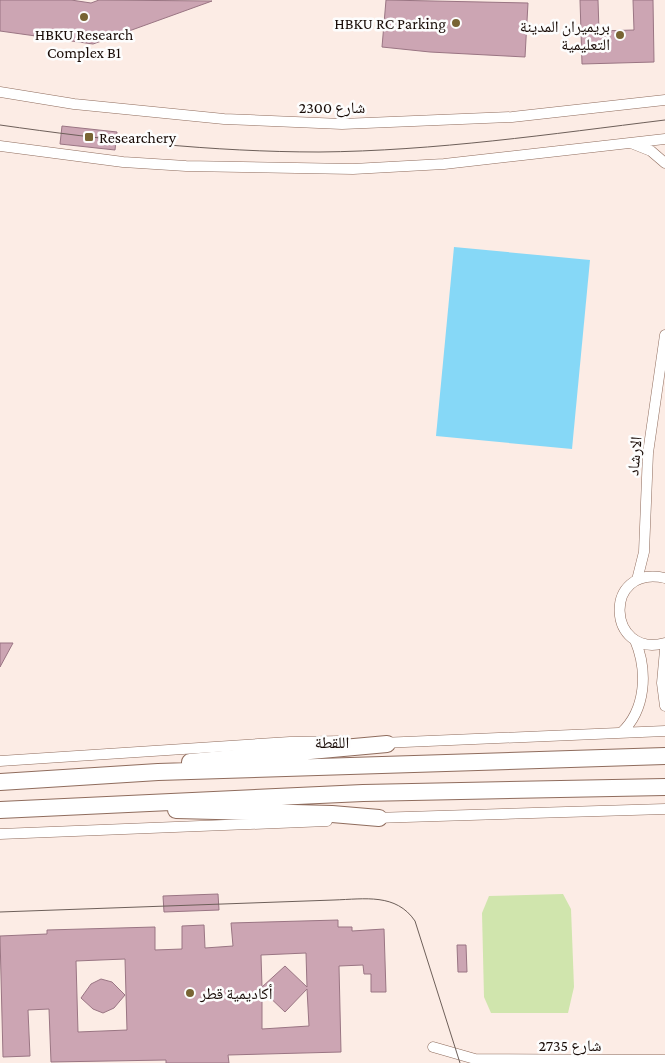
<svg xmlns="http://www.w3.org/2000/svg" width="665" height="1063" viewBox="0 0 665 1063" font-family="'Crimson Pro','Noto Naskh Arabic',serif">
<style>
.grass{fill:#d0e5ad}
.water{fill:#86d8f7}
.building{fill:#cca5b3;stroke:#9a7583;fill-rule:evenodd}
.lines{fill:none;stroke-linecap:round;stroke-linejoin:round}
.minor-casing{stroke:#8f6c5d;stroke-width:11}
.primary-casing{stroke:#8f6c5d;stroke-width:18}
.minor{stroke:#fff;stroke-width:10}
.primary{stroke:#fff;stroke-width:16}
.tram{stroke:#6d5f59;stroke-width:1}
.poi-dot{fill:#786433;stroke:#fdfdfd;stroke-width:2}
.labels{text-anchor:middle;stroke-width:5;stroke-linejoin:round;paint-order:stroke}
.poi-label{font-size:16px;fill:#190c07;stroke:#fdfdfd;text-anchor:end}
.street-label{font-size:16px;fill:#190c07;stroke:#fdfdfd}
</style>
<rect width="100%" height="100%" fill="#fcece5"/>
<!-- grass -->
<path class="grass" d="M 563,894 L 571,909 L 574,987 L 568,1013 L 491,1013 L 484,997 L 482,913 L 489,896 Z"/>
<!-- water -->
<path class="water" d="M 454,247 L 590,260 L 572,449 L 436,436 Z"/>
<!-- building -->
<path class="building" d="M 0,0 L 71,0 L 91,3 L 99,0 L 212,1 L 93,44 L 0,31 Z
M 386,0 L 528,3 L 525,57 L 430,52 L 382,47 Z
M 580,0 L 598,0 L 599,31 L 634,30 L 633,0 L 653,0 L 654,62 L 582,64 Z
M 62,126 L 117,132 L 115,150 L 60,144 Z
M 0,643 L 13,643 L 0,667 Z
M 218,894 L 219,910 L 164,912 L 163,896 Z
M 338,920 L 338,927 L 352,927 L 352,931 L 384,929 L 386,992 L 371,992 L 371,974 L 364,974 L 363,965 L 339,966 L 341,1052 L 228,1055 L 229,1063 L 166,1063 L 166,1060 L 51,1062 L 49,1009 L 28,1010 L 30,1056 L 3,1057 L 0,936 L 47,934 L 47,930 L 155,927 L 155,950 L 182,949 L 182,926 L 204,925 L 205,948 L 233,946 L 231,923 ZM 306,953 L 307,987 L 285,966 L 262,987 L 261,955 ZM 125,959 L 127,1030 L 78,1032 L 76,961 ZM 307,989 L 309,1026 L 262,1029 L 262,990 L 285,1012 Z
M 457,945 L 466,945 L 467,972 L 458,972 Z
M 101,979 L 112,982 L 125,995 L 114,1008 L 103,1013 L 93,1009 L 81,998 L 91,984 Z"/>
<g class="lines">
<!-- minor casing -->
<g class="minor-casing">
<path id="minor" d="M 0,92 L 74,104 L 224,119 L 342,124 L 512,117 L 665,100
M 631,143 L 651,151 L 665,163
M 0,146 L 123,162 L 186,166 L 353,169 L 444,164 L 665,139
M 665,578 C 602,564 607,659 665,643
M 637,580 L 644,552 L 648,453 L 665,335
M 665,650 L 662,683 L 665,706
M 621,733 C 646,710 648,671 635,640
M 381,743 L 665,731
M 0,761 L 290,742 L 344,741
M 374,818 L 665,809
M 0,834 L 327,821
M 433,1047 L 475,1059 L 665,1060"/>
</g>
<!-- primary casing -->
<g class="primary-casing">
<path id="primary" d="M 190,762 L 387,744
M 0,782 L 158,772 L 665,756
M 0,810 L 363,793 L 665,787
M 176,810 L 332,814 L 379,818"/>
</g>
<!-- minor -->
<use href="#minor" class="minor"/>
<!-- primary -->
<use href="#primary" class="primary"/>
<!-- tram -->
<path class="tram" d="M 0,125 C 105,140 213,152 319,152 C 435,151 551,134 665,120
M 0,912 L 334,900 C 365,899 396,893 415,921 L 460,1063"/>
</g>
<!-- markers -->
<g class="poi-dot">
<circle cx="84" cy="17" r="5"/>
<circle cx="456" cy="23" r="5"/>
<circle cx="620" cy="35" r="5"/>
<rect x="84" y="132" width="10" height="10" rx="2.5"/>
<circle cx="190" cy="993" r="5"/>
</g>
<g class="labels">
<!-- poi labels -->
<g class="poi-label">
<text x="446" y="29">HBKU RC Parking</text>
<text x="610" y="32">بريميران المدينة<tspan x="610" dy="18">التعليمية</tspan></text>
<text x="84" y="40" text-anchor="middle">HBKU Research<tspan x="84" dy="18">Complex B1</tspan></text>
<text x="99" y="143" text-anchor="start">Researchery</text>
<text x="200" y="999" text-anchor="start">أكاديمية قطر</text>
</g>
<!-- street labels -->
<g class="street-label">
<text x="332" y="113">شارع 2300</text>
<text transform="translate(634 456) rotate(-85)" y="6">الارشاد</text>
<text x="332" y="748">اللقطة</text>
<text x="570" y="1051">شارع 2735</text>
</g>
</g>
</svg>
